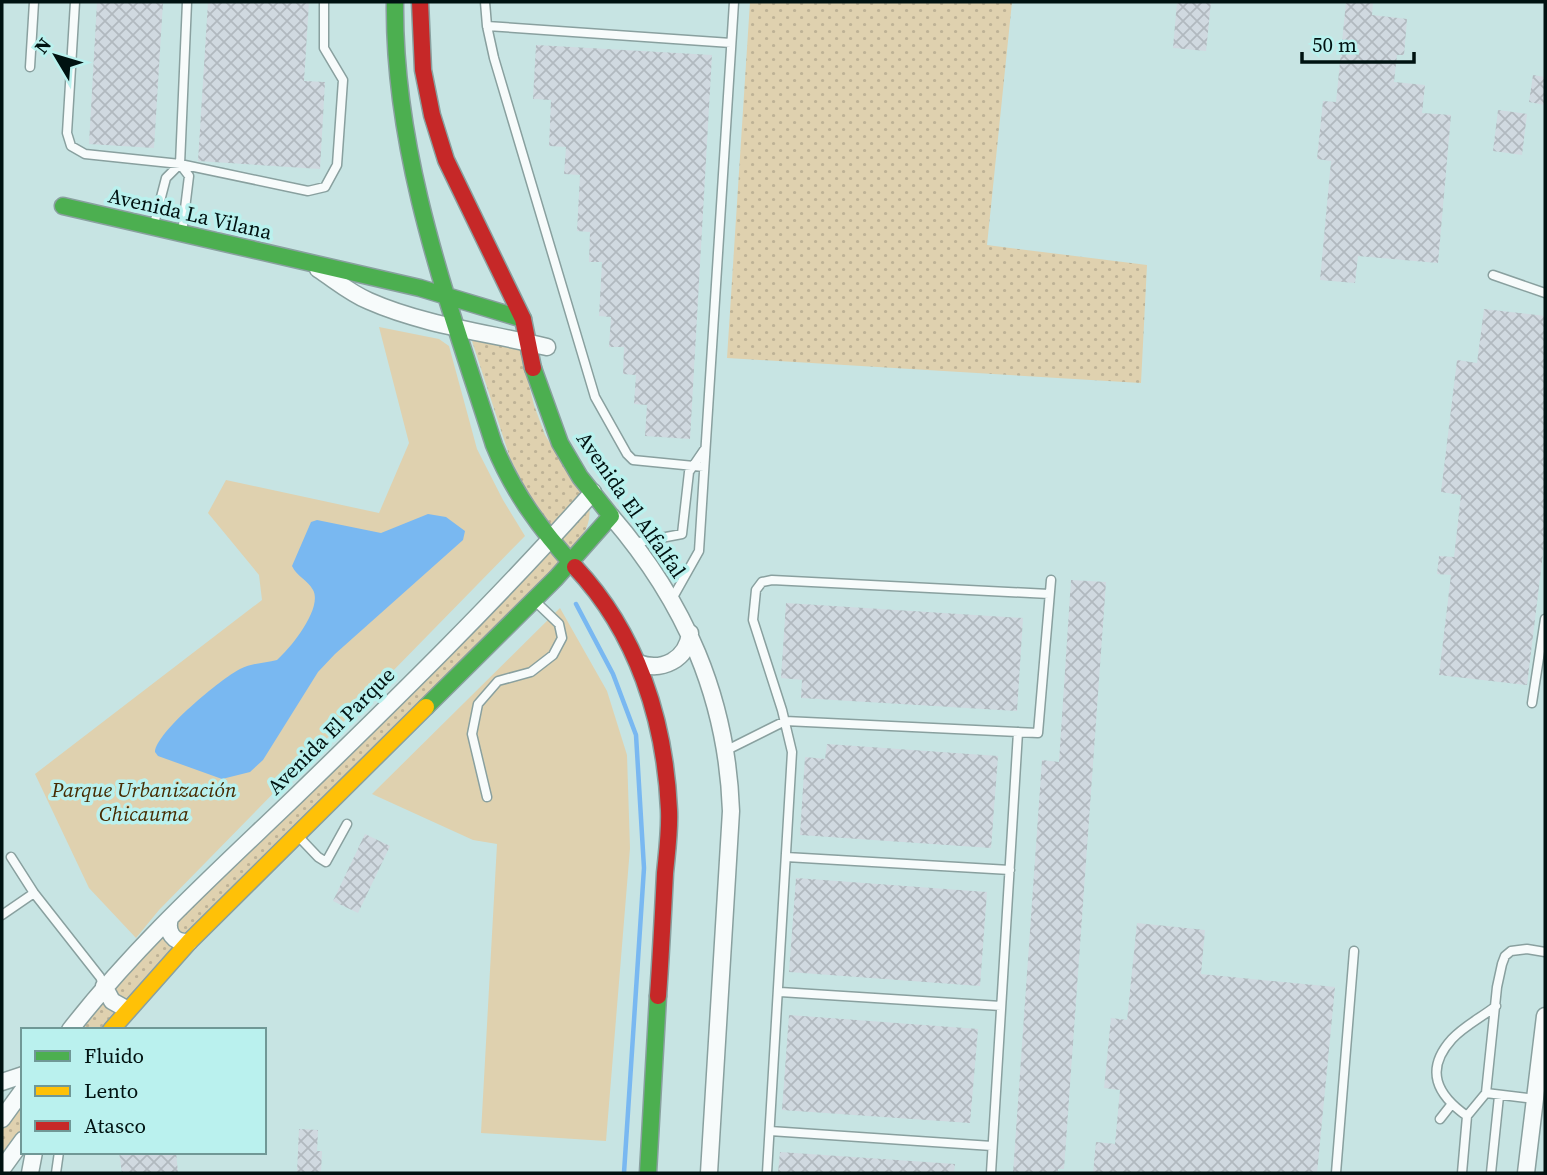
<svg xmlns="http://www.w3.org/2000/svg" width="1547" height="1175" viewBox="0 0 1547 1175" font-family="'Source Serif 4',serif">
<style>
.grass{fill:url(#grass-dots)}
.green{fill:#dfd1af}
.water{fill:#79b8f1}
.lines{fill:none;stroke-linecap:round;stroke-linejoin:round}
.stream{stroke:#79b8f1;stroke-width:4.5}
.building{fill:url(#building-cross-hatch)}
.lane-casing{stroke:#89a09f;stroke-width:11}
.street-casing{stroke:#89a09f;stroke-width:19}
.fast-casing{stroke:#89a09f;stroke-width:19}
.slow-casing{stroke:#89a09f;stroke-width:19}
.jam-casing{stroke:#89a09f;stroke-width:19}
.lane{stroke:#f7fbfb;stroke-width:8}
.street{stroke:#f7fbfb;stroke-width:16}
.fast{stroke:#4caf50;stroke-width:16}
.slow{stroke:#ffc107;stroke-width:16}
.jam{stroke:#c62828;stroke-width:16}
.labels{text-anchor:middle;stroke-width:7;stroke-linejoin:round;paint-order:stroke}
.street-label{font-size:21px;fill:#001211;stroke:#baf1ee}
.park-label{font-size:21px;font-style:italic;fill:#462a00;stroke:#baf1ee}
</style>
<defs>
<pattern id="grass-dots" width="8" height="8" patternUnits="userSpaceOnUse" patternTransform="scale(1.75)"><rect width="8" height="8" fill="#dfd1af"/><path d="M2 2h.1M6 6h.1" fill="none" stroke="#beb296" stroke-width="1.8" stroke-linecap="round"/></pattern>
<pattern id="building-cross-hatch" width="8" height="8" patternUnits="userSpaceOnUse" patternTransform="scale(1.75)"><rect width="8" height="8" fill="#d0d9e0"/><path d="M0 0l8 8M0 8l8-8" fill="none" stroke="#b1b9bf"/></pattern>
</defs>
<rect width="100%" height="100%" fill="#c7e4e3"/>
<!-- grass -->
<path class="grass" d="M 750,2 L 1012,2 L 987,245 L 1147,265 L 1141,383 L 727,358 Z
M 471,338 L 520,350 L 534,405 L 545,435 L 589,506 C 592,526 582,535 571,551 L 103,1030 L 80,1030 L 154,944 L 547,546 L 536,509 L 510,458 Z
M 23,1102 L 23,1133 L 2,1162 L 2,1130 Z"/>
<!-- green -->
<path class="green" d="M 379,327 L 439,339 L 449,346 L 477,449 L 503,500 L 525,536 L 159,910 L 136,938 L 89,888 L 35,774 L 262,600 L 259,575 L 208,513 L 226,480 L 379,513 L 409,443 Z
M 560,608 L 607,691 L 627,755 L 630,848 L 606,1141 L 481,1133 L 497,844 L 473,840 L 372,794 Z"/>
<!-- water -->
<path class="water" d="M 428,514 L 446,517 L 465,531 L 463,540 L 335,654 L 318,672 L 263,760 L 250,772 L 222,779 L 158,756 L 155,752 C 156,732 222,678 240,669 C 252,663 265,663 277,660 C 291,648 323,608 313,590 C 307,579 297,577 292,566 L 311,522 L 317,520 L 381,533 Z"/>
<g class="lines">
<!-- stream -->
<path class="stream" d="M 576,604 L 613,674 L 636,735 L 644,868 L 624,1173"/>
</g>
<!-- building -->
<path class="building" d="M 97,2 L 163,2 L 154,148 L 89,144 Z
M 208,2 L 309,2 L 304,81 L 325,82 L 320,169 L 198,161 Z
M 1177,2 L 1211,2 L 1206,51 L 1173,48 Z
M 1346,2 L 1373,2 L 1372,15 L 1407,19 L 1404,55 L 1397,55 L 1394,82 L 1425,85 L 1422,113 L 1451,115 L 1438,263 L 1358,256 L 1355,283 L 1320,280 L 1331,161 L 1317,159 L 1323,101 L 1336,102 Z
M 536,45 L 712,55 L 690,439 L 645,436 L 647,405 L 634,404 L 636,375 L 623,374 L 624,347 L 609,347 L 611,317 L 599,316 L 602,262 L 589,262 L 590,232 L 577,231 L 580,175 L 564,174 L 566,147 L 549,146 L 551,100 L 533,99 Z
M 1533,75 L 1545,77 L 1545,105 L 1529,102 Z
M 1498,110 L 1527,114 L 1522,155 L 1493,151 Z
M 1484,309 L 1545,316 L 1545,537 L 1527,685 L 1439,675 L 1451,575 L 1437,574 L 1439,556 L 1454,557 L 1461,495 L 1441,492 L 1457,360 L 1477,363 Z
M 1071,580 L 1106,582 L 1064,1169 L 1058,1169 L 1058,1173 L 1013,1173 L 1042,760 L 1059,762 Z
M 786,603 L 1023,618 L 1017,711 L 801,698 L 802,680 L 781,678 Z
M 827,744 L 998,756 L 991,848 L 800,835 L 805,757 L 825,759 Z
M 365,834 L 390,846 L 358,913 L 333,901 Z
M 796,878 L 987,892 L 980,986 L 789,972 Z
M 1137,923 L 1205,930 L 1201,974 L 1335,987 L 1317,1173 L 1093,1173 L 1096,1142 L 1115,1144 L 1120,1090 L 1104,1088 L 1111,1018 L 1127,1020 Z
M 789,1015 L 978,1029 L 970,1123 L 782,1110 Z
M 299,1129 L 318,1130 L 317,1151 L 322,1151 L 321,1173 L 297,1173 Z
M 119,1152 L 176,1152 L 178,1173 L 122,1173 Z
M 780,1152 L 955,1164 L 954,1173 L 778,1173 Z"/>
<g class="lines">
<!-- lane casing -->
<g class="lane-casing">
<path id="lane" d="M 75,2 L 67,133 L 71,146 L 85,154 L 180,164 L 308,191 L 325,187 L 337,165 L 343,80 L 324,48 L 324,2
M 485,2 L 487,26 L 494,58 L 595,397 L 627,454 L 633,460 L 704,467
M 487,26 L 731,43
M 30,67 L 34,2
M 154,224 L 166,178 L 180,164
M 182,233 L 189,176 L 180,164 L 187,2
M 1493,275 L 1545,293
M 634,543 L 682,534 L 689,472 L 704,450
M 672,599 L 699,551 L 734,2
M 1532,703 L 1545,619
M 725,751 L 785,721 L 1038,733 L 1051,580
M 487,797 L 472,734 L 478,704 L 498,681 L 531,672 L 553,655 L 562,638 L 559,624 L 536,602
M 298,836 L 318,857 L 326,862 L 347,824
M 11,857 L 34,893 L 100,977 L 104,986
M 786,857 L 1010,870
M 2,915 L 34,893
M 780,992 L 1001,1006
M 1486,1093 L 1535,1099
M 1467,1116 C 1437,1095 1424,1070 1452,1039 C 1464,1026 1482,1017 1496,1006
M 1440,1119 L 1451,1105
M 770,1131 L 992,1146
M 56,1173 L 59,1152
M 767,1173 L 792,752 L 782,710 L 753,620 L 756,590 L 762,582 L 772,580 L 1049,594
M 991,1173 L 1018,732
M 1336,1173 L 1354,951
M 1462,1173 L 1467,1116 L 1486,1093 L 1497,987 L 1502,964 L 1505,956 L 1511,951 L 1527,949 L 1545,952
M 1491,1173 L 1499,1096"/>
</g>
<!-- street casing -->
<g class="street-casing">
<path id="street" d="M 318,269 C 335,280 350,293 369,301 C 423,325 489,333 547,347
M 611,516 C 685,602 727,697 731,811 L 709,1173
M 638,663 C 662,672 687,660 690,633
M 170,918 C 166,932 173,943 189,942
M 104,986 L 112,1001 L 128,1010
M 70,1030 C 137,944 217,872 295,797 C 396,699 500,597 593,492
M 2,1082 L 23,1075
M 2,1119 L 23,1090
M 2,1169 L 23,1140
M 30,1173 L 34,1152
M 1526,1173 L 1545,1016"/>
</g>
<!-- fast casing -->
<g class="fast-casing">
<path id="fast" d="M 395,2 C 393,155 448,301 494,445 C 513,492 541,530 575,567
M 63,206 L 420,288 L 523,319
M 426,707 L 556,578 L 611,516 L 580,477 L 560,443 L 533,368
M 648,1173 L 658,996"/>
</g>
<!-- slow casing -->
<g class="slow-casing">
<path id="slow" d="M 111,1030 L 189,942 L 426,707"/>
</g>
<!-- jam casing -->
<g class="jam-casing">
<path id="jam" d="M 420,2 L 423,70 L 432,115 L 446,160 L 523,319 L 533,368
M 575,567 C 637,633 665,720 669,810 C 670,831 667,852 665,873 C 663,914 661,955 658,996"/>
</g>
<!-- lane -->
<use href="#lane" class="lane"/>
<!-- street -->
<use href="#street" class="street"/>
<!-- fast -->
<use href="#fast" class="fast"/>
<!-- slow -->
<use href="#slow" class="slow"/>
<!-- jam -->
<use href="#jam" class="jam"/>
</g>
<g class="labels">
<!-- street labels -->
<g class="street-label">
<text transform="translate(190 214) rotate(13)" y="7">Avenida La Vilana</text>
<text transform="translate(631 505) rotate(55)" y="7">Avenida El Alfalfal</text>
<text transform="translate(331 731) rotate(-45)" y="7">Avenida El Parque</text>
</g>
<!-- park labels -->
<g class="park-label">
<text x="144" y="797">Parque Urbanización<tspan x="144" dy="24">Chicauma</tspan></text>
</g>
</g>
<!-- border -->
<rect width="1547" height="1175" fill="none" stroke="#001211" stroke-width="7"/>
<!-- legend -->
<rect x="21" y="1028" width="245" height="126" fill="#baf1ee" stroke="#709896" stroke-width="2"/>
<rect x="35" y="1051" width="35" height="10" fill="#4caf50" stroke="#709896" stroke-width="2"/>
<text x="84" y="1063" font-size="21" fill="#001211">Fluido</text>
<rect x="35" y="1086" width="35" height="10" fill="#ffc107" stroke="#709896" stroke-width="2"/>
<text x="84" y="1098" font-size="21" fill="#001211">Lento</text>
<rect x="35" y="1121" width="35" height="10" fill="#c62828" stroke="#709896" stroke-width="2"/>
<text x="84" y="1133" font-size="21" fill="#001211">Atasco</text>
<!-- north arrow -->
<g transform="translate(56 56) rotate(308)" stroke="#baf1ee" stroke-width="5" paint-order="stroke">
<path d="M0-5L12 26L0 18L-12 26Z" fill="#001211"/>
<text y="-10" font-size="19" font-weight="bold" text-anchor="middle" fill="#001211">N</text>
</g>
<!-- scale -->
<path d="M1302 52v10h112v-10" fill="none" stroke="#001211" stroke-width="3.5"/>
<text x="1312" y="52" font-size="21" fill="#001211" stroke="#baf1ee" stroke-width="5" paint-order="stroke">50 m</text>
</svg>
